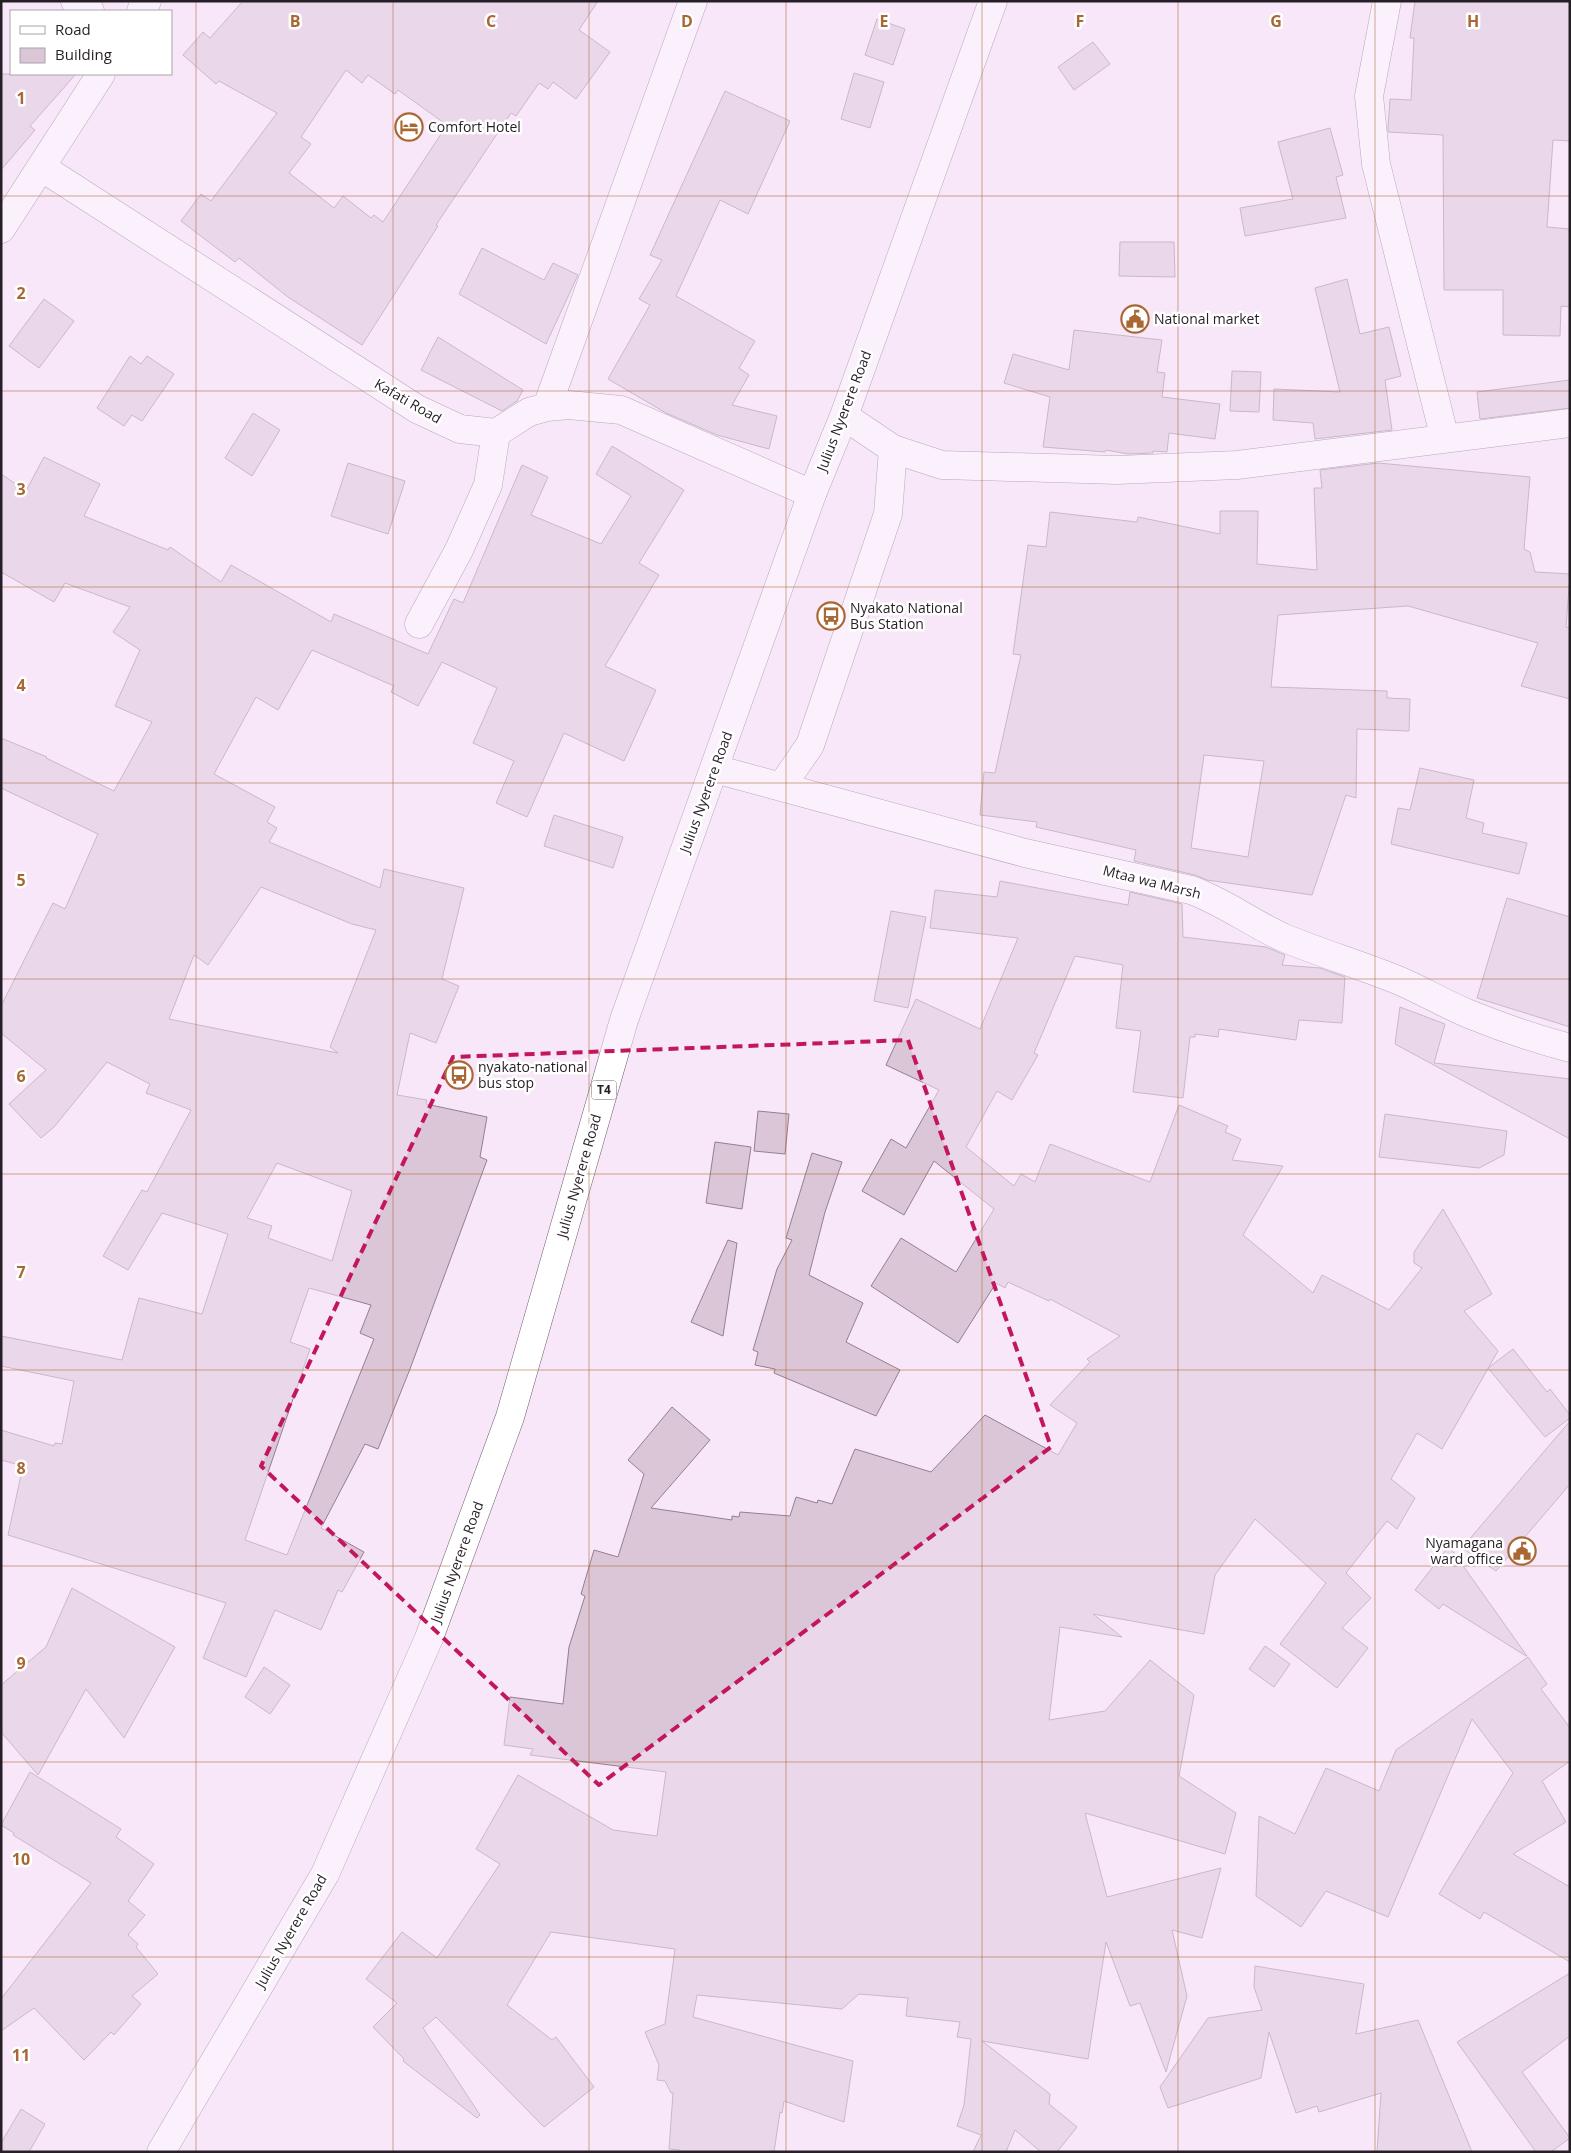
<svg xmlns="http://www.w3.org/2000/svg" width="1571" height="2153" viewBox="0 0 1571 2153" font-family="'Open Sans',sans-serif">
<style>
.building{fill:#dbc6d7;stroke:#93808f;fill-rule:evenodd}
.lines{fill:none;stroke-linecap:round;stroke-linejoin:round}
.minor-casing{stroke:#6e5f6f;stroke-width:29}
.highway-casing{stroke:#6e5f6f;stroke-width:29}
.minor{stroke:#fff;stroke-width:28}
.highway{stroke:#fff;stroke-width:28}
.marked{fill:none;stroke:#c2185b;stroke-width:4;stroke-dasharray:10 6;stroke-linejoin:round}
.grid{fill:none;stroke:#a96733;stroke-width:1;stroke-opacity:0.55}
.labels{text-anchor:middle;stroke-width:5;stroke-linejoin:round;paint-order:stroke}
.shield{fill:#fff;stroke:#676267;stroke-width:1}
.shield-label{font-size:12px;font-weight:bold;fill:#261f26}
.poi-label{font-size:14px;fill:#261f26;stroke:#fff;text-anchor:start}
.street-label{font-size:14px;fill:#261f26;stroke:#fff}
.grid-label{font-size:16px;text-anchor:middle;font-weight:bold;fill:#a96733;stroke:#fff;stroke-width:5;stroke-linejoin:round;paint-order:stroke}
</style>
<rect width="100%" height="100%" fill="#f8e6f9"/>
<!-- building -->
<path class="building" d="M 243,1 L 598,1 L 579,30 L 610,52 L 576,99 L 553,82 L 548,89 L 539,83 L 516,116 L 511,113 L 436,225 L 438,226 L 362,345 L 288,297 L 239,258 L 235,262 L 181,221 L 201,194 L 211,201 L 277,113 L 219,81 L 216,84 L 183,55 L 203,32 L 210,38 ZM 346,70 L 362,83 L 368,75 L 395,94 L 398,90 L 447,125 L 383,222 L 374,215 L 371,218 L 343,196 L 334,208 L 289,173 L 311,144 L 301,137 Z
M 1415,1 L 1570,1 L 1570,141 L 1553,140 L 1547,227 L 1570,229 L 1570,307 L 1561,306 L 1560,336 L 1503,335 L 1503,290 L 1444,290 L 1443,135 L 1388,132 L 1388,128 L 1390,99 L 1411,100 L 1414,38 L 1410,38 Z
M 877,19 L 905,29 L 893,65 L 865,55 Z
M 1093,42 L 1110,64 L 1074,90 L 1058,67 Z
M 854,73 L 884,82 L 870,128 L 841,119 Z
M 1,74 L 76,74 L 30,126 L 35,130 L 1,170 Z
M 725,91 L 790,121 L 748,214 L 720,200 L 676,296 L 755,341 L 739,368 L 749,375 L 732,405 L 777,416 L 769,449 L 717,435 L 666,413 L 608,379 L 650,305 L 639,299 L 662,260 L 650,255 Z
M 1330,128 L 1343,175 L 1336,177 L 1346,218 L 1245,236 L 1240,208 L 1293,199 L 1278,142 Z
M 1120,242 L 1174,242 L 1175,277 L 1119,276 Z
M 482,248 L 544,280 L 553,263 L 578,275 L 546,344 L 459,294 Z
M 1347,279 L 1360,334 L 1389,327 L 1401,376 L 1385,380 L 1392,430 L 1315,439 L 1313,423 L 1273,420 L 1274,389 L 1340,392 L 1315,288 Z
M 44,299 L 74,321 L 39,368 L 9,346 Z
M 1074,330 L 1162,340 L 1157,372 L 1165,373 L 1162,397 L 1220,404 L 1215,439 L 1169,433 L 1167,452 L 1153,451 L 1153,453 L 1128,454 L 1106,450 L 1105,452 L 1043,447 L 1050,397 L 1004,383 L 1013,354 L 1069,370 Z
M 438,337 L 523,390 L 517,401 L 502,411 L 421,370 Z
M 130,356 L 141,364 L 147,356 L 174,374 L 142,421 L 132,415 L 124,426 L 97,408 Z
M 1232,371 L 1261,372 L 1259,412 L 1230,411 Z
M 1570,380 L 1570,408 L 1480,419 L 1477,392 Z
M 253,413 L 280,430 L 252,476 L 225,458 Z
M 612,446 L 684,490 L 639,563 L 659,575 L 605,666 L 656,690 L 624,761 L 564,733 L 527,817 L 496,803 L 514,761 L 473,743 L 497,688 L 442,662 L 418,706 L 391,692 L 394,686 L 312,650 L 278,710 L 256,697 L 214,774 L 275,807 L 267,822 L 277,828 L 269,842 L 380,888 L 384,869 L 464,888 L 442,979 L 459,986 L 436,1043 L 410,1033 L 397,1095 L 427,1100 L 426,1104 L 487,1117 L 480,1157 L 487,1160 L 410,1369 L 378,1449 L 365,1444 L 321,1528 L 364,1552 L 342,1592 L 338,1590 L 321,1630 L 275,1610 L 246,1677 L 203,1658 L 226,1603 L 8,1535 L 23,1466 L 1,1460 L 1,1430 L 54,1446 L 55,1443 L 62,1444 L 74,1381 L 1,1366 L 1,1336 L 122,1360 L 139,1298 L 202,1314 L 228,1234 L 162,1213 L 128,1270 L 103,1256 L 142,1190 L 147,1192 L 191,1110 L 146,1093 L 150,1084 L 107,1062 L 54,1127 L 41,1138 L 9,1104 L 46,1070 L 1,1033 L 1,1006 L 53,903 L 65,909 L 98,834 L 1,788 L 1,738 L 47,757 L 46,758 L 114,791 L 152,722 L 115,706 L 140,650 L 113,632 L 130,607 L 65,583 L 54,602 L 1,572 L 1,474 L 26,491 L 44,457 L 100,484 L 84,516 L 168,550 L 170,547 L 221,582 L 231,565 L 331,622 L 334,614 L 428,654 L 454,599 L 463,603 L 522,465 L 548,477 L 531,515 L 601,544 L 631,496 L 596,474 ZM 261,887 L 352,924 L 376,930 L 330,1047 L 338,1053 L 169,1019 L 194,955 L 208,965 ZM 277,1163 L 352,1191 L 332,1261 L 268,1238 L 272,1226 L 247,1218 ZM 309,1288 L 371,1305 L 360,1333 L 374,1339 L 287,1555 L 245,1540 L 310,1349 L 290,1342 Z
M 348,463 L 405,481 L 388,534 L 331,516 Z
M 1378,463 L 1530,477 L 1524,549 L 1530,552 L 1535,572 L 1570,574 L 1566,627 L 1570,628 L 1570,699 L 1521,686 L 1538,643 L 1408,606 L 1278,615 L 1271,687 L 1387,691 L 1387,698 L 1410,699 L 1409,731 L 1357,729 L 1356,798 L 1346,795 L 1312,895 L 1207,880 L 1195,875 L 1134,861 L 1136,850 L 1036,827 L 1037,822 L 980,815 L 984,772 L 995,773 L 1021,655 L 1013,654 L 1028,545 L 1046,547 L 1050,512 L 1137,522 L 1138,517 L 1220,534 L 1220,511 L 1258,511 L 1257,564 L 1317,570 L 1314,488 L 1322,488 L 1320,470 ZM 1204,755 L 1264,761 L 1248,857 L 1191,848 Z
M 1420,768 L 1474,780 L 1466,818 L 1484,823 L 1482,833 L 1527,843 L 1519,874 L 1391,844 L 1398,808 L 1410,810 Z
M 554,815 L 623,837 L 613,868 L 544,846 Z
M 1000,881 L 1128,905 L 1130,892 L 1182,904 L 1183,937 L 1266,947 L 1285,955 L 1282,965 L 1320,968 L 1345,977 L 1342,1023 L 1299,1020 L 1296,1040 L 1219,1029 L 1218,1037 L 1195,1034 L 1195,1037 L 1190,1037 L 1183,1098 L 1133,1092 L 1141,1031 L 1116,1028 L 1123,965 L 1075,956 L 1034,1053 L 1038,1055 L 1012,1100 L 997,1091 L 966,1147 L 1014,1186 L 1021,1174 L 1035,1182 L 1050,1144 L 1150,1182 L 1179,1105 L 1228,1126 L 1225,1132 L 1241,1139 L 1232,1160 L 1283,1166 L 1243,1235 L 1313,1293 L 1322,1275 L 1389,1310 L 1422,1268 L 1414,1263 L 1414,1252 L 1443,1209 L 1492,1294 L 1464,1311 L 1498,1351 L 1442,1449 L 1417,1433 L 1391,1479 L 1415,1498 L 1397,1529 L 1387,1521 L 1346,1573 L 1371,1598 L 1342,1628 L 1368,1648 L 1337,1688 L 1280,1644 L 1326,1583 L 1255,1519 L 1215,1575 L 1204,1634 L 1093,1614 L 1122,1637 L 1060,1627 L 1049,1720 L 1105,1711 L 1150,1660 L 1194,1695 L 1179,1776 L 1236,1813 L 1225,1854 L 1085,1813 L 1107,1897 L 1221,1868 L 1202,1938 L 1172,1930 L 1187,1996 L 1166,2072 L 1140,2003 L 1130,2006 L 1106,1942 L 1088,2059 L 982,2041 L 1050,2094 L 1049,2104 L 1077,2127 L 1057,2152 L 1041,2152 L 1015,2130 L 1006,2152 L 973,2152 L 981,2135 L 957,2126 L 964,2105 L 971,2039 L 957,2037 L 960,2022 L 906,2016 L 908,1998 L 859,1994 L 842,2009 L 697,1995 L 693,2017 L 853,2061 L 844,2122 L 784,2101 L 782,2113 L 780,2112 L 774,2152 L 679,2152 L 680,2150 L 669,2149 L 673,2093 L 671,2093 L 665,2081 L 657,2080 L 659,2065 L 645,2032 L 665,2024 L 675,1949 L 551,1932 L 507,2005 L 552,2040 L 556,2037 L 594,2087 L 544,2127 L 436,2017 L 423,2028 L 480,2115 L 477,2118 L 403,2061 L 404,2059 L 373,2027 L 397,2003 L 366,1979 L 402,1932 L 437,1958 L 500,1864 L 476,1849 L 518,1775 L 613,1830 L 657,1836 L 666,1772 L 530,1755 L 533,1749 L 504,1745 L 510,1697 L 563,1704 L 569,1647 L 585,1596 L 581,1594 L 594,1550 L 618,1557 L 644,1474 L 628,1460 L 672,1407 L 710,1440 L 651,1508 L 732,1520 L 732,1516 L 739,1517 L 740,1512 L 790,1516 L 796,1497 L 817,1503 L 818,1500 L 832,1504 L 855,1449 L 931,1472 L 985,1415 L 1058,1455 L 1077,1423 L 1050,1405 L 1090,1362 L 1087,1359 L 1120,1336 L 1050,1299 L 1049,1301 L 1008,1282 L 1005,1288 L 996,1283 L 958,1343 L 871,1286 L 901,1238 L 956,1272 L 994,1209 L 934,1161 L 904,1215 L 862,1191 L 891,1139 L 906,1148 L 939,1090 L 886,1065 L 916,999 L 980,1029 L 1018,938 L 930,928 L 935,890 L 997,897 Z
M 1507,898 L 1570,917 L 1570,1027 L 1477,998 Z
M 891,911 L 926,917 L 908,1008 L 874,1001 Z
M 1400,1007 L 1445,1024 L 1434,1063 L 1570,1079 L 1570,1139 L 1395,1044 Z
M 758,1111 L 789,1114 L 785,1154 L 754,1151 Z
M 1385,1114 L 1507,1131 L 1504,1155 L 1479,1168 L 1379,1157 Z
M 715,1142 L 751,1147 L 742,1209 L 706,1203 Z
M 812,1153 L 842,1162 L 825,1212 L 809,1275 L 863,1303 L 846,1342 L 900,1370 L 876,1416 L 774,1373 L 775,1369 L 755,1365 L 758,1352 L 753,1350 L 777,1269 L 792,1240 L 786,1238 Z
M 728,1240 L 737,1243 L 723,1336 L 691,1322 Z
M 1513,1349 L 1547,1392 L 1550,1389 L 1570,1415 L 1570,1418 L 1545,1437 L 1488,1368 Z
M 1570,1421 L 1570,1484 L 1496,1571 L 1462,1548 Z
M 1449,1546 L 1527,1656 L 1526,1656 L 1443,1604 L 1439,1609 L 1415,1590 Z
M 72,1588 L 175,1647 L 124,1738 L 86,1689 L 38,1775 L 1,1732 L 1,1685 L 46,1647 Z
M 1265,1646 L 1290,1664 L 1274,1687 L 1249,1669 Z
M 1528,1657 L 1547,1684 L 1541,1689 L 1570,1728 L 1570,1761 L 1542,1781 L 1566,1822 L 1513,1854 L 1570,1887 L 1570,1962 L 1484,1912 L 1480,1919 L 1439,1894 L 1513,1773 L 1472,1719 L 1388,1917 L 1326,1891 L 1301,1927 L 1256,1896 L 1259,1816 L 1295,1834 L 1326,1768 L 1379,1791 L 1396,1750 Z
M 264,1667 L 290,1685 L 270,1714 L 245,1697 Z
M 30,1772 L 121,1829 L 116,1837 L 154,1864 L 128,1901 L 145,1915 L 128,1935 L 138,1944 L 136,1947 L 158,1974 L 132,1996 L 141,2004 L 114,2035 L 111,2032 L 84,2060 L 34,2008 L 1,2031 L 1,1999 L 91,1883 L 13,1835 L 14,1833 L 1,1825 Z
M 1255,1966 L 1364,1984 L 1356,2034 L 1418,2020 L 1472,2152 L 1377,2152 L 1381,2093 L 1319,2112 L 1317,2106 L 1296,2113 L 1269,2032 L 1261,2078 L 1168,2108 L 1160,2087 L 1208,2018 L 1262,2010 L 1254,1987 Z
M 1570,1973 L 1570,2036 L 1522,2072 L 1570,2138 L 1551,2152 L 1536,2152 L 1457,2042 Z
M 21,2109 L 45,2124 L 29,2152 L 1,2152 L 1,2143 Z"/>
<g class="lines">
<!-- minor casing -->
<g class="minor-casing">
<path id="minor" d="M 75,1 L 90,11
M 1387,1 L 1369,96 L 1376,164 L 1445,439
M 141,11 L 147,1
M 41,167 L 417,409 L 460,429 L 496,433 L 529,412 L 547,407 L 569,405 L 621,410 L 812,494
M 1,229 L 101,74
M 547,407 L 693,1
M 844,416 L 893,449 L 942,465 L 1117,470 L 1237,465 L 1570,423
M 419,624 L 459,550 L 488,485 L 496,433
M 715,769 L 1025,853 L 1191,890 C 1224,902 1250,922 1282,937 C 1320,953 1361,965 1400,981 C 1423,991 1445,1004 1469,1014 C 1501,1027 1536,1039 1570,1048
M 781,787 L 810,745 L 888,514 L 893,449"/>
</g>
<!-- highway casing -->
<g class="highway-casing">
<path id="highway" d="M 161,2152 L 325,1874 L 429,1638 L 510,1417 L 624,1020 L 812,494 L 844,416 L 993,1"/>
</g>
<!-- minor -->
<use href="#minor" class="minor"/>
<!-- highway -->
<use href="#highway" class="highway"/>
</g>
<!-- marked area -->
<path d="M0 0H1571V2153H0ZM 908,1040 L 1051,1447 L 599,1785 L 261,1466 L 453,1057 Z" fill="#f8e6f9" fill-opacity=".55" fill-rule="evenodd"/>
<path class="marked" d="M 908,1040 L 1051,1447 L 599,1785 L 261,1466 L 453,1057 Z"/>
<!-- grid -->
<path class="grid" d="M 196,1 L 196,2152M 393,1 L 393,2152M 589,1 L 589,2152M 786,1 L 786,2152M 982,1 L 982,2152M 1178,1 L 1178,2152M 1375,1 L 1375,2152M 1,196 L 1570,196M 1,391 L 1570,391M 1,587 L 1570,587M 1,783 L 1570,783M 1,979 L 1570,979M 1,1174 L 1570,1174M 1,1370 L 1570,1370M 1,1566 L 1570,1566M 1,1762 L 1570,1762M 1,1957 L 1570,1957"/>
<!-- icons -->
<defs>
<g id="hotel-ring" transform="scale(1.4375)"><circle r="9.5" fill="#fff" stroke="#a96733" stroke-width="1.5"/><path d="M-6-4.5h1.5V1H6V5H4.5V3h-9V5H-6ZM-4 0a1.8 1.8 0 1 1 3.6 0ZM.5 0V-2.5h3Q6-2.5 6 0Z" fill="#a96733"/></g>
<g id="civic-ring" transform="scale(1.4375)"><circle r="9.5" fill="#fff" stroke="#a96733" stroke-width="1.5"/><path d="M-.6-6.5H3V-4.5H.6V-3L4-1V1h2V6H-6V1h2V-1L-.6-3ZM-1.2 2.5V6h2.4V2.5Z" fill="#a96733"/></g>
<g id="bus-ring" transform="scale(1.4375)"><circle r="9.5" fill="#fff" stroke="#a96733" stroke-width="1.5"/><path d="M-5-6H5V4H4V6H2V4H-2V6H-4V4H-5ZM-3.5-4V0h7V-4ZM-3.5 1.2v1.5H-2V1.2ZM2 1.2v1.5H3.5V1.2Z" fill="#a96733"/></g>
</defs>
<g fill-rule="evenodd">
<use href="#hotel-ring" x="409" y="127"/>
<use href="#civic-ring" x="1135" y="319"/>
<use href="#bus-ring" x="831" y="616"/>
<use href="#bus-ring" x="459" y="1075"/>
<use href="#civic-ring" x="1522" y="1551"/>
</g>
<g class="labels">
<!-- shield labels -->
<rect class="shield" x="591.5" y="1080.5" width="25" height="19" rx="4"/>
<g class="shield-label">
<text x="604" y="1094">T4</text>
</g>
<!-- poi labels -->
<g class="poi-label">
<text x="428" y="132">Comfort Hotel</text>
<text x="1154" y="324">National market</text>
<text x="850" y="613">Nyakato National<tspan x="850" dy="16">Bus Station</tspan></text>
<text x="478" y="1072">nyakato-national<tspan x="478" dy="16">bus stop</tspan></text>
<text x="1503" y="1548" text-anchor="end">Nyamagana<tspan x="1503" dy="16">ward office</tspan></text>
</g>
<!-- street labels -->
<g class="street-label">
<text transform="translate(408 401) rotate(30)" y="5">Kafati Road</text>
<text transform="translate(844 411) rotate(-69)" y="5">Julius Nyerere Road</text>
<text transform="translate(706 792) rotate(-70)" y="5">Julius Nyerere Road</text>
<text transform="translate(1152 882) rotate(14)" y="5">Mtaa wa Marsh</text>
<text transform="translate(579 1176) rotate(-74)" y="5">Julius Nyerere Road</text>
<text transform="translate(457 1562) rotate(-70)" y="5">Julius Nyerere Road</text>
<text transform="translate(291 1931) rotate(-60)" y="5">Julius Nyerere Road</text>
</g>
</g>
<g class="grid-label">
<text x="295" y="27">B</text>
<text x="491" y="27">C</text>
<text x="687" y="27">D</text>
<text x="884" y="27">E</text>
<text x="1080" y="27">F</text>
<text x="1276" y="27">G</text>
<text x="1473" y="27">H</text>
<text x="21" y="104">1</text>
<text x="21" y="299">2</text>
<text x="21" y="495">3</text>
<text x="21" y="691">4</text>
<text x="21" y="886">5</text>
<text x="21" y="1082">6</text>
<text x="21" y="1278">7</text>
<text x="21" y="1474">8</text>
<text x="21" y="1669">9</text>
<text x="21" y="1865">10</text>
<text x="21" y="2061">11</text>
</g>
<!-- border -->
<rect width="1571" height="2153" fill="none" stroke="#261f26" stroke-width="5"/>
<!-- legend -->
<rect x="10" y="10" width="162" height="65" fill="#ffffff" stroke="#a8a5a8"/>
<rect x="20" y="26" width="25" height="8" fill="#ffffff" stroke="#a8a5a8"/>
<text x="55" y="35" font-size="15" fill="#261f26">Road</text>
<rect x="20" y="48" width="25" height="15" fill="#dbc6d7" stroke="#a8a5a8"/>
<text x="55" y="60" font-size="15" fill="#261f26">Building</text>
</svg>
